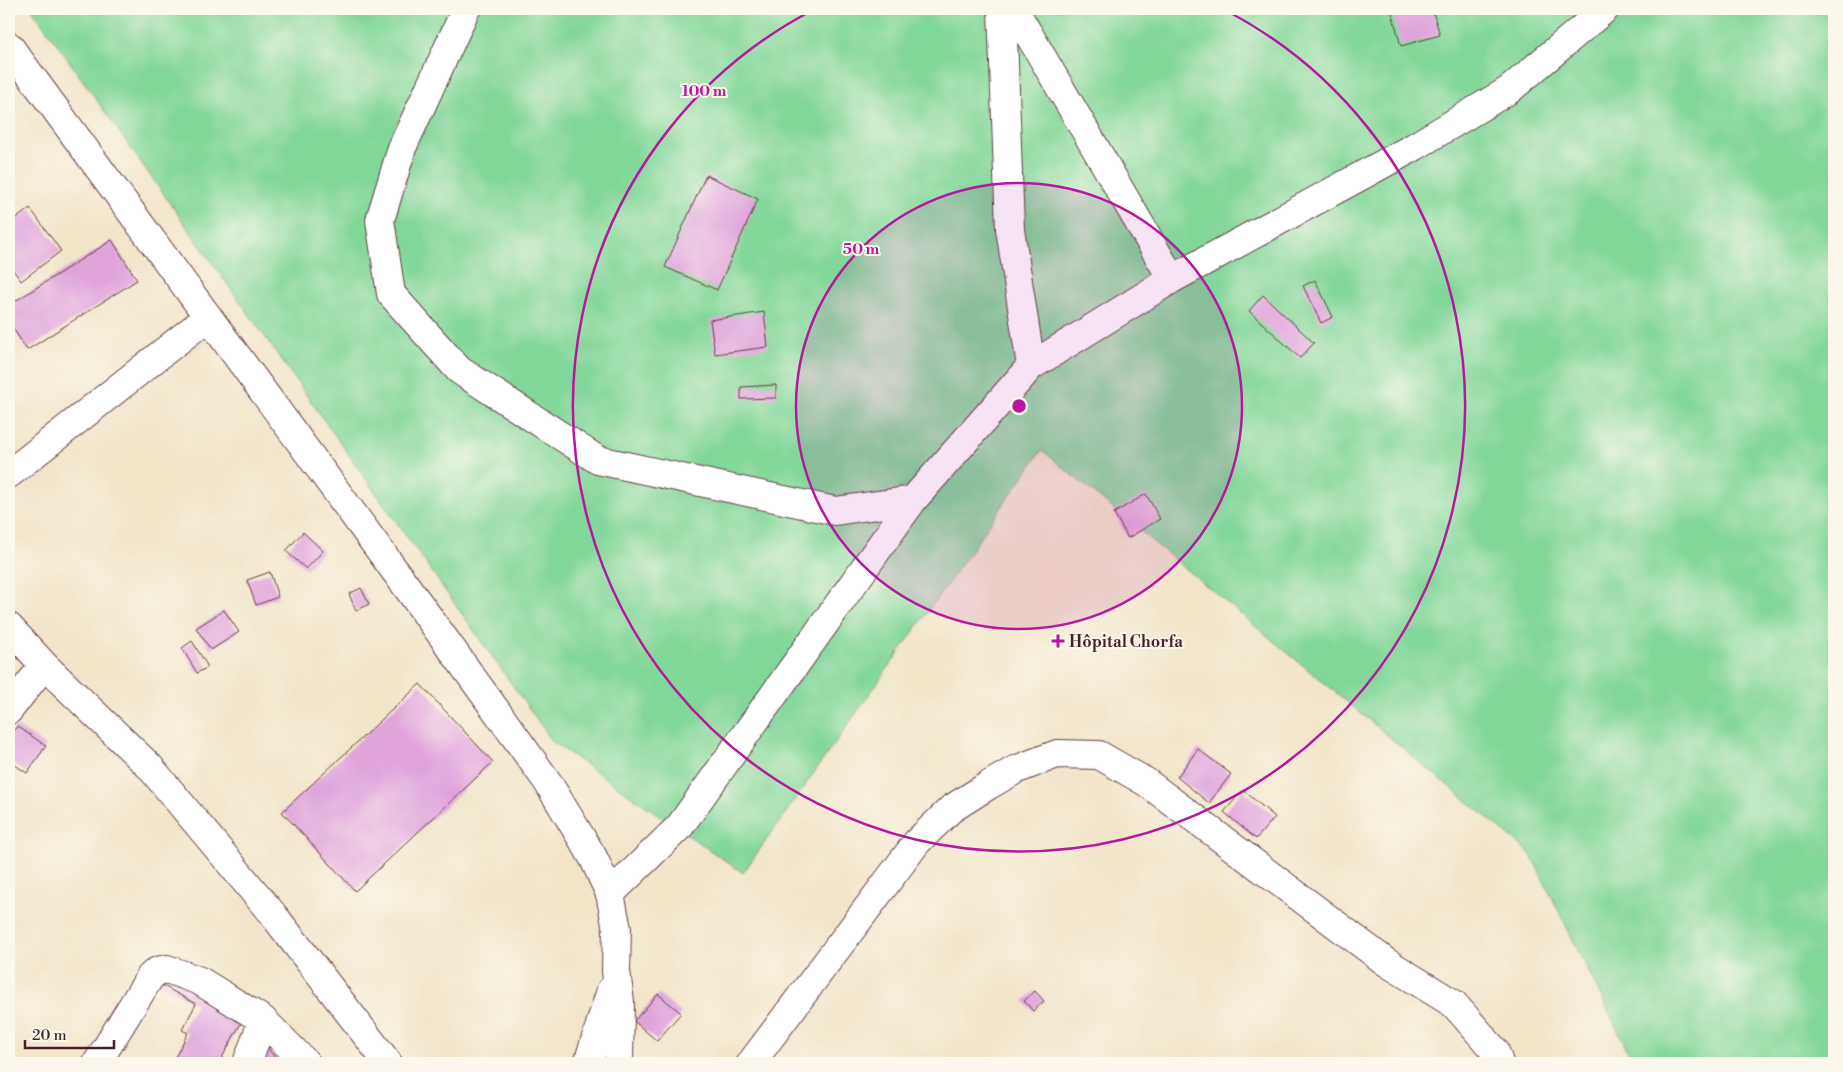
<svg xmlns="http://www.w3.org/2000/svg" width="1843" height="1072" viewBox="0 0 1843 1072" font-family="'Libre Bodoni',serif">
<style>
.green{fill:#82d79a;stroke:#667b62}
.building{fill:#e0a4db}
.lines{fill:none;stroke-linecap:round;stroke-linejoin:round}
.minor-casing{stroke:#633d43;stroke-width:30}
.major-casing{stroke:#633d43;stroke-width:30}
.minor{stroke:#fff;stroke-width:28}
.major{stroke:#fff;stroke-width:28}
.ring{fill:none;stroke:#b5179e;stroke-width:2.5}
.poi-dot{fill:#b5179e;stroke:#fbf7ec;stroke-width:2}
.labels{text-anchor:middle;stroke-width:4;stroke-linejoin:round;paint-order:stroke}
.poi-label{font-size:16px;font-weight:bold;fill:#4a1f2b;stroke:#fbf7ec;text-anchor:start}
.centre{fill:#b5179e;stroke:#fbf7ec;stroke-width:2.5}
.ring-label{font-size:15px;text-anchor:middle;font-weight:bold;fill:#b5179e;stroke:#fbf7ec;stroke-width:4;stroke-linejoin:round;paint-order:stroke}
</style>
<rect width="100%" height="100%" fill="#fbf7ec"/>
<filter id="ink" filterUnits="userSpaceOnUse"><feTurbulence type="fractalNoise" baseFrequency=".02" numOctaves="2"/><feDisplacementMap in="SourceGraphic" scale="10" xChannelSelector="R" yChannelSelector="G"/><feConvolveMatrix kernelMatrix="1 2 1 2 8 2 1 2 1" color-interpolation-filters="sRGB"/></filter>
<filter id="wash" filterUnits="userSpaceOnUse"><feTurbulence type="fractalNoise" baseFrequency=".0096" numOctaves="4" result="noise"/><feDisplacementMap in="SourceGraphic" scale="20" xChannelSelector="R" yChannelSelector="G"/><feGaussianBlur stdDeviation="1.12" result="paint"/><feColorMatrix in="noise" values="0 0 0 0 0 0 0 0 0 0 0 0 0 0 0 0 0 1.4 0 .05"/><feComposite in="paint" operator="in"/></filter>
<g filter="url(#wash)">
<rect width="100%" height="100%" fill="#f2e5ca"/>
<!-- green -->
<path class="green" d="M 32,9 L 1834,9 L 1834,1063 L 1634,1063 L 1530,853 L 1042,450 L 743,873 L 553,742 Z"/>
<g id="blocks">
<!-- building -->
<path class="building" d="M 1407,9 L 1432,9 L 1440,35 L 1401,46 L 1392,13 Z
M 706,175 L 758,199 L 717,290 L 665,267 Z
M 30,208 L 61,251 L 21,281 L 9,264 L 9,224 Z
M 112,240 L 137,280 L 27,350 L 9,322 L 9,305 Z
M 1315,280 L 1333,317 L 1321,323 L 1303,286 Z
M 1263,295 L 1314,343 L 1300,358 L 1249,311 Z
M 764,312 L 768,347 L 715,354 L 710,320 Z
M 776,385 L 776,398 L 741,399 L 741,387 Z
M 1146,494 L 1160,519 L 1128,538 L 1114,513 Z
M 303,532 L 323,551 L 306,569 L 286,551 Z
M 270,572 L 278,597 L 256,605 L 247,580 Z
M 361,588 L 369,604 L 356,611 L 349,594 Z
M 224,610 L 239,632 L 211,650 L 196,628 Z
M 192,641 L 208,667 L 197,673 L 182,648 Z
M 420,684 L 493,762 L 355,891 L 282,812 Z
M 17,726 L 46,746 L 27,773 L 9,761 L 9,738 Z
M 1198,749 L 1231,774 L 1209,803 L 1177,777 Z
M 1243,790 L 1275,817 L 1256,839 L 1224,812 Z
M 163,968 L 246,1014 L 219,1063 L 172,1063 L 188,1033 L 182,1030 L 196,1004 L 156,982 Z
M 1035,991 L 1044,1001 L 1033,1011 L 1024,1001 Z
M 658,994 L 681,1013 L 657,1041 L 634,1021 Z
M 261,1040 L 280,1063 L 234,1063 Z"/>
</g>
</g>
<g filter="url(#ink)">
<use href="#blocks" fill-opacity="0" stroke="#633d43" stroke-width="1"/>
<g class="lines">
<!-- minor casing -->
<g class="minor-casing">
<path id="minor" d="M 466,9 L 402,148 L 380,220 L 391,294 L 459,370 L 598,460 L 835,511 L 913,500 L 1031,366 L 1172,279 L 1414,147 L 1509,90 L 1605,9
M 1002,9 L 1010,229 L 1031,366
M 1014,9 L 1172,279
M 9,474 L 208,317
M 9,710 L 44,665
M 610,894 L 680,826 L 913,500
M 97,1063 L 150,977 L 157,971 L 167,969 L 200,981 L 263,1020 L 306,1063
M 247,1063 L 263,1020
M 751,1063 L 917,842 L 951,809 L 989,785 L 1015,770 L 1057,754 L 1099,755 L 1146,782 L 1386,962 L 1454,1004 L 1495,1051 L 1499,1063"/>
</g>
<!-- major casing -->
<g class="major-casing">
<path id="major" d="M 9,46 L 409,590 L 547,781 L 593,857 L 610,894 L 617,929 L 616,971 L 620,1002 L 619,1063
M 9,627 L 44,665 L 150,767 L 275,917 L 388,1063
M 588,1063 L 611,990"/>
</g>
<!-- minor -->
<use href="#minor" class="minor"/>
<!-- major -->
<use href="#major" class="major"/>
</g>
</g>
<!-- distance rings -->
<circle cx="1019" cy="406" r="223" fill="#b5179e" fill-opacity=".12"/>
<g class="ring">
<circle cx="1019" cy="406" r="223"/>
<path d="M1225 10A446 446 0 1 1 813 10"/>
</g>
<!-- markers -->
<path class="poi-dot" d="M1055.5 633.5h5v5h5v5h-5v5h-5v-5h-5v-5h5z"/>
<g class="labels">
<!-- poi labels -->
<g class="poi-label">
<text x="1069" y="647">Hôpital Chorfa</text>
</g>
</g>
<circle cx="1019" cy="406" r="8" class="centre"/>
<g class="ring-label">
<text x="704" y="96">100 m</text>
<text x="861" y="254">50 m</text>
</g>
<!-- margin -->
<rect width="1843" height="1072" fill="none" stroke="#fbf7ec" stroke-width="30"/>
<!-- scale -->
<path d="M25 1040v8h89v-8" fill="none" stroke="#4a1f2b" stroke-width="2.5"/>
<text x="32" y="1040" font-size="15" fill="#4a1f2b" stroke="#fbf7ec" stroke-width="4" paint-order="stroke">20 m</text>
</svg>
